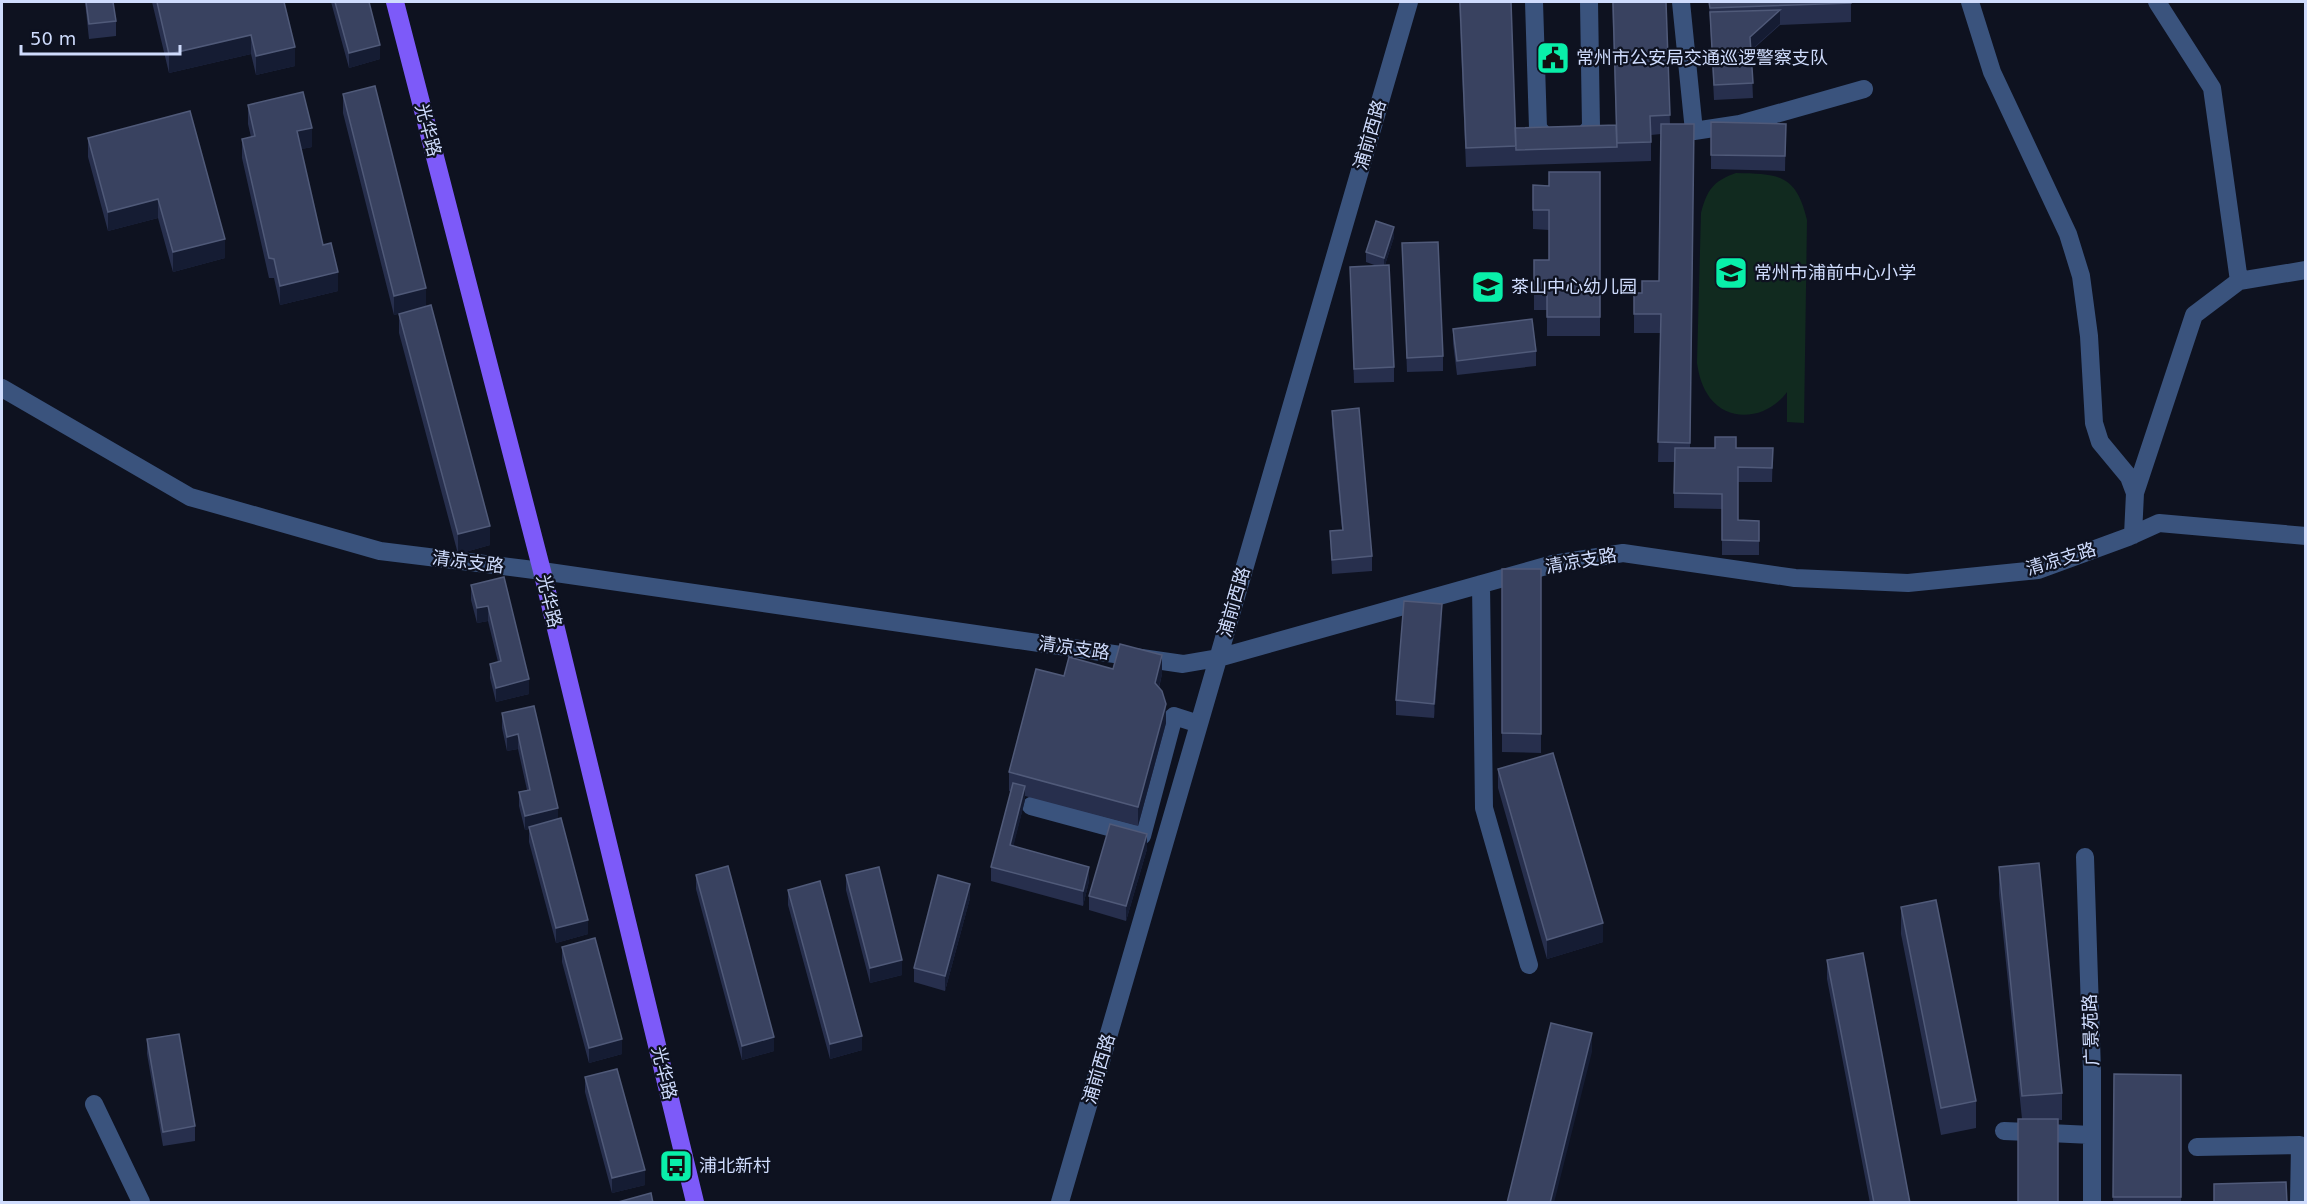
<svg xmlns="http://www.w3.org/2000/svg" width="2307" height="1204" viewBox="0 0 2307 1204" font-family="'DejaVu Sans','Noto Sans SC',sans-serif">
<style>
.green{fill:#112a1f}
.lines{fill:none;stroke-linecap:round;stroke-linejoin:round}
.minor{stroke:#3a537d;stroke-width:18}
.major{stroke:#7d5af9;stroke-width:18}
.wall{fill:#272f4d}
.shaded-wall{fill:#151c33}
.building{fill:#394260;stroke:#505a79;stroke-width:1.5}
.labels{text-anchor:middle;stroke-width:4.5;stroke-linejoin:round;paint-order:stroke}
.poi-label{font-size:18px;fill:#cfdcfd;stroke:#0e1220;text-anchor:start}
.street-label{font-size:18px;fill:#cfdcfd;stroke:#0e1220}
</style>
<rect width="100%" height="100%" fill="#0e1220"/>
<!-- green -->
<path class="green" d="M 1736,173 C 1779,174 1796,174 1807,220 L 1804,423 L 1787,422 L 1787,392 C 1769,417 1731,425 1710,398 C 1702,387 1699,376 1697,363 L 1701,213 C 1707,190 1713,181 1736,173 Z"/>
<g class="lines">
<!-- minor -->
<path class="minor" d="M 1534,2 L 1538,128 L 1546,137 L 1583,136 L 1591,127 L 1589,2
M 1681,2 L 1694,131 L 1740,124 L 1864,89
M 1970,2 L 1992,72 L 2068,234 L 2081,276 L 2089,336 L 2094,423 L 2100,442 L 2129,477 L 2135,493 L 2133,535
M 2157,2 L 2212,88 L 2239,281
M 2,388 L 190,497 L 380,551 L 542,571 L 1183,664 L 1218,658 L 1553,564 L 1623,553 L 1795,578 L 1908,583 L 2038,570 L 2128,537 L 2159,523 L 2306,536
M 2135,493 L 2194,315 L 2239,281 L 2306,270
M 1481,584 L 1484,808 L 1529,965
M 1031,806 L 1142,836 L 1174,716 L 1199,724
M 2085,857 L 2092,1071 L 2092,1202
M 94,1104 L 141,1202
M 2004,1131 L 2092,1135
M 2197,1147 L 2300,1145 L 2299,1202
M 1060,1202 L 1409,2"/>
<!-- major -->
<path class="major" d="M 395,2 L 542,571 L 695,1202"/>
</g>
<!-- wall -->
<path class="wall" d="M 85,2 L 113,2 L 116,21 L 116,36 L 89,39 Z
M 152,2 L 284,2 L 295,66 L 256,75 L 251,54 L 169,73 Z
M 331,2 L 369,2 L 380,59 L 349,68 Z
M 1459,2 L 1511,2 L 1515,128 L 1616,125 L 1612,2 L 1666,2 L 1670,124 L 1694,124 L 1690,448 L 1773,448 L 1772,482 L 1738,482 L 1738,520 L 1759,521 L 1759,555 L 1722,555 L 1722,509 L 1674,508 L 1674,462 L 1658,462 L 1661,333 L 1634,333 L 1634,314 L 1642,293 L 1659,281 L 1661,134 L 1651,135 L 1651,161 L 1466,167 Z
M 1709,2 L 1851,2 L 1851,22 L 1780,25 L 1751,51 L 1753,98 L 1714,100 Z
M 343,94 L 426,307 L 490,545 L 458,554 L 399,333 L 399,314 L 425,307 L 394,315 L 343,113 Z
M 248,105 L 312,147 L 301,149 L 323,245 L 338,291 L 280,305 L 274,278 L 269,278 L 242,158 L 242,139 L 251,137 L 248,124 Z
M 1711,122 L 1786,124 L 1785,171 L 1711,169 Z
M 88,138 L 225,258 L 173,272 L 158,218 L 108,231 L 88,157 Z
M 1600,172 L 1600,336 L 1547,336 L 1547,310 L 1534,310 L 1534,260 L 1549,260 L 1549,230 L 1533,229 L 1533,185 L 1549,186 Z
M 1394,237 L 1385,265 L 1394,367 L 1394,382 L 1354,383 L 1350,267 L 1377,266 L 1366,262 L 1366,252 Z
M 1402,243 L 1443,356 L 1443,371 L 1407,372 Z
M 1453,329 L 1536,351 L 1536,366 L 1457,375 L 1453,343 Z
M 1332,411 L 1372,556 L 1372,571 L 1332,574 L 1330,531 L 1342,530 L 1332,425 Z
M 1502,569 L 1541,569 L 1541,753 L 1502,752 Z
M 504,577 L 529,694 L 496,702 L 490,678 L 490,664 L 498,662 L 488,621 L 477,623 L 471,600 L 471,585 Z
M 1442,619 L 1434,718 L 1396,715 L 1396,700 Z
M 1113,669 L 1162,674 L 1159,688 L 1166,723 L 1138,826 L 1025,796 L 1025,800 L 1013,846 L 1089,881 L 1083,906 L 991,881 L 991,867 L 1011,792 L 1009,791 L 1009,772 Z
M 534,706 L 558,819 L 588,934 L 556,943 L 529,842 L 529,829 L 525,830 L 519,806 L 519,792 L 527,790 L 518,749 L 507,751 L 502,728 L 502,713 Z
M 1498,769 L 1603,942 L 1547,959 L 1498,788 Z
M 1147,849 L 1126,921 L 1089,910 L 1089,896 Z
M 1999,867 L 2062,1093 L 2062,1120 L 2022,1119 L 1999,894 Z
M 696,875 L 774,1051 L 742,1060 L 696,889 Z
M 846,875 L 902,975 L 870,983 L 846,890 Z
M 788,890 L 862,1050 L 830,1059 L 788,905 Z
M 970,898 L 945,991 L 914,982 L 914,968 Z
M 1901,907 L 1976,1101 L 1976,1128 L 1941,1135 L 1901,934 Z
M 562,947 L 622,1054 L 589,1063 L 562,962 Z
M 1827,960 L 1910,1203 L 1870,1203 L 1827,979 Z
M 147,1039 L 195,1126 L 195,1141 L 163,1146 L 147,1054 Z
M 2114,1074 L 2181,1075 L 2181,1203 L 2113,1203 Z
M 585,1077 L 645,1185 L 612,1193 L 585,1092 Z"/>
<!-- shaded-wall -->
<path class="shaded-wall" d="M 1780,10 L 1780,24 L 1750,51 L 1750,37 Z
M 251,35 L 251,54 L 169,73 L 169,54 Z
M 380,45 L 380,59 L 349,68 L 349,53 Z
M 295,47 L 295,66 L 256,75 L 256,56 Z
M 312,128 L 312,147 L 297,150 L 297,131 Z
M 158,199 L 158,218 L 108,231 L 108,212 Z
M 1394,227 L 1394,237 L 1384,268 L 1384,258 Z
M 225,239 L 225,258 L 173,272 L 173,252 Z
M 338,272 L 338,291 L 280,305 L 280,286 Z
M 426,288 L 426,307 L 394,315 L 394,296 Z
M 490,526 L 490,545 L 458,554 L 458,534 Z
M 1442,604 L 1442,619 L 1434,718 L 1434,704 Z
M 488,606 L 488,621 L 477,623 L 477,608 Z
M 1162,655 L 1162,674 L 1155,702 L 1155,683 Z
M 529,679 L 529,694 L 496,702 L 496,688 Z
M 1166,704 L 1166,723 L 1138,826 L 1138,807 Z
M 518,734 L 518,749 L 507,751 L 507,737 Z
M 1025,786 L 1025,800 L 1010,860 L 1010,845 Z
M 558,808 L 558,823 L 525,830 L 525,816 Z
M 1147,834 L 1147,849 L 1126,921 L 1126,906 Z
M 1089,867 L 1089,881 L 1083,906 L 1083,891 Z
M 970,884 L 970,898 L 945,991 L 945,976 Z
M 588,920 L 588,934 L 556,943 L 556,928 Z
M 1603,923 L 1603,942 L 1547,959 L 1547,940 Z
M 902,960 L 902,975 L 870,983 L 870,968 Z
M 1592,1033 L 1592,1052 L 1554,1203 L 1550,1203 Z
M 862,1036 L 862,1050 L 830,1059 L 830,1044 Z
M 774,1037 L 774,1051 L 742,1060 L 742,1046 Z
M 622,1039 L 622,1054 L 589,1063 L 589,1048 Z
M 645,1170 L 645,1185 L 612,1193 L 612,1178 Z"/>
<!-- building -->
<path class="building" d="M 86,2 L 113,2 L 116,21 L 89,24 Z
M 157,2 L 284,2 L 295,47 L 256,56 L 251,35 L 169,54 Z
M 335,2 L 369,2 L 380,45 L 349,53 Z
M 1460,2 L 1511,2 L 1516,146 L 1466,148 Z
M 1613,2 L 1666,2 L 1670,115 L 1650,116 L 1651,142 L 1617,143 Z
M 1709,2 L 1851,2 L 1851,3 L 1710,8 Z
M 1780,10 L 1750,37 L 1753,83 L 1714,85 L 1710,12 Z
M 375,86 L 426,288 L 394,296 L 343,94 Z
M 303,92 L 312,128 L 297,131 L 323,245 L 331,243 L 338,272 L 280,286 L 274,259 L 269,258 L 242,139 L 255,136 L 248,105 Z
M 190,111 L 225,239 L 173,252 L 158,199 L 108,212 L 88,138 Z
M 1711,122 L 1786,124 L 1785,156 L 1711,155 Z
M 1661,124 L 1694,124 L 1690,443 L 1658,442 L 1661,314 L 1634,314 L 1634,293 L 1642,293 L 1642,281 L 1659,281 Z
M 1616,125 L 1617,147 L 1516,150 L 1515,128 Z
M 1549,172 L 1600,172 L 1600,317 L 1547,317 L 1547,291 L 1534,291 L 1534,260 L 1549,260 L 1549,210 L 1533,210 L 1533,185 L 1549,186 Z
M 1376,221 L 1394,227 L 1384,258 L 1366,252 Z
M 1438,242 L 1443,356 L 1407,358 L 1402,243 Z
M 1389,265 L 1394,367 L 1354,369 L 1350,267 Z
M 431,305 L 490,526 L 458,534 L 399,314 Z
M 1532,319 L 1536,351 L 1457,361 L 1453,329 Z
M 1359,408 L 1372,556 L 1332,560 L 1330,531 L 1343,530 L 1332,411 Z
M 1715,437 L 1736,437 L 1736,448 L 1773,448 L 1772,468 L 1738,467 L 1738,520 L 1759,521 L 1759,541 L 1722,540 L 1722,494 L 1674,493 L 1675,448 L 1715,448 Z
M 1502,569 L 1541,569 L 1541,734 L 1502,733 Z
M 504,577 L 529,679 L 496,688 L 490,664 L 501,661 L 488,606 L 477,608 L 471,585 Z
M 1404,601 L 1442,604 L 1434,704 L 1396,700 Z
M 1120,644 L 1162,655 L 1155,683 L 1162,691 L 1166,704 L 1138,807 L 1009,772 L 1036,669 L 1064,676 L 1069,657 L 1113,669 Z
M 534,706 L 558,808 L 525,816 L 519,792 L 530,790 L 518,734 L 507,737 L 502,713 Z
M 1553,753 L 1603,923 L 1547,940 L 1498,769 Z
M 1013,783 L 1025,786 L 1010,845 L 1089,867 L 1083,891 L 991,867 Z
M 561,818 L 588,920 L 556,928 L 529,827 Z
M 1110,824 L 1147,834 L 1126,906 L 1089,896 Z
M 2039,863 L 2062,1093 L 2022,1096 L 1999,867 Z
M 728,866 L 774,1037 L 742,1046 L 696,875 Z
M 879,867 L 902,960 L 870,968 L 846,875 Z
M 938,875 L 970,884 L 945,976 L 914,968 Z
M 820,881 L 862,1036 L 830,1044 L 788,890 Z
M 1936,900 L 1976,1101 L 1941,1108 L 1901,907 Z
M 595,938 L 622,1039 L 589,1048 L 562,947 Z
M 1863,953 L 1910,1203 L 1874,1203 L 1827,960 Z
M 1551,1023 L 1592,1033 L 1550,1203 L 1507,1203 Z
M 179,1034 L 195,1126 L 163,1132 L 147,1039 Z
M 617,1069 L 645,1170 L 612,1178 L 585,1077 Z
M 2114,1074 L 2181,1075 L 2181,1197 L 2113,1197 Z
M 2018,1119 L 2058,1119 L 2058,1203 L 2018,1203 Z
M 2286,1182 L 2287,1203 L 2214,1203 L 2214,1184 Z
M 651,1193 L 653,1203 L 618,1203 L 618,1202 Z"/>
<!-- icons -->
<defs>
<g id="civic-square" transform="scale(1.725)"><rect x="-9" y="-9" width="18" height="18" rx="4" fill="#09efa9" stroke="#0e1220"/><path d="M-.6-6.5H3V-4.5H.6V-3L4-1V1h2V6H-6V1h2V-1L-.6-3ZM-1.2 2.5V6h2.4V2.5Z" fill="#111"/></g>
<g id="school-square" transform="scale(1.725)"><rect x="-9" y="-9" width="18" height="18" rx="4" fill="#09efa9" stroke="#0e1220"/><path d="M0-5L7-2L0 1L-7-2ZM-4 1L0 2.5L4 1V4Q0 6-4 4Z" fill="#111"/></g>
<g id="bus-square" transform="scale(1.725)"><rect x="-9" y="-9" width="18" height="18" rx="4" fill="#09efa9" stroke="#0e1220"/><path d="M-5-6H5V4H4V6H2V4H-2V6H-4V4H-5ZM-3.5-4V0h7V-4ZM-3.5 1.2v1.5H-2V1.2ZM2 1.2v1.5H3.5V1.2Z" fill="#111"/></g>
</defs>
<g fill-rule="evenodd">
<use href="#civic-square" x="1553" y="58"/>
<use href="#school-square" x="1731" y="273"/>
<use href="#school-square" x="1488" y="287"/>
<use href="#bus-square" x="676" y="1166"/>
</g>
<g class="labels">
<!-- poi labels -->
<g class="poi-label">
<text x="1576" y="64">常州市公安局交通巡逻警察支队</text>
<text x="1754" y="279">常州市浦前中心小学</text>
<text x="1511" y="293">茶山中心幼儿园</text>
<text x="699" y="1172">浦北新村</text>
</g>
<!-- street labels -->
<g class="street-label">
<text transform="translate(428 130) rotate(75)" y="6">光华路</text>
<text transform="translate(1370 135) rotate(-74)" y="6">浦前西路</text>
<text transform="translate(2061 559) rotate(-17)" y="6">清凉支路</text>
<text transform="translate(1581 561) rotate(-10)" y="6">清凉支路</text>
<text transform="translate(468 562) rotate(7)" y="6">清凉支路</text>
<text transform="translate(549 601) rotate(76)" y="6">光华路</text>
<text transform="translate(1234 602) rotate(-74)" y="6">浦前西路</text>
<text transform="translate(1074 648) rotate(8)" y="6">清凉支路</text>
<text transform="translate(2091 1030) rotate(-92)" y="6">广景苑路</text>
<text transform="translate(1099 1069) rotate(-74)" y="6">浦前西路</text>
<text transform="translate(664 1073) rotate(76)" y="6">光华路</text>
</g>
</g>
<!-- border -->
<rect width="2307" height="1204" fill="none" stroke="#cfdcfd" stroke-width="6"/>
<!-- scale -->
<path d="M21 45v9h159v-9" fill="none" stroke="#cfdcfd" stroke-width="3"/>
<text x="30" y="45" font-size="18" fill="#cfdcfd" stroke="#0e1220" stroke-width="4.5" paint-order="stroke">50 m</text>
</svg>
